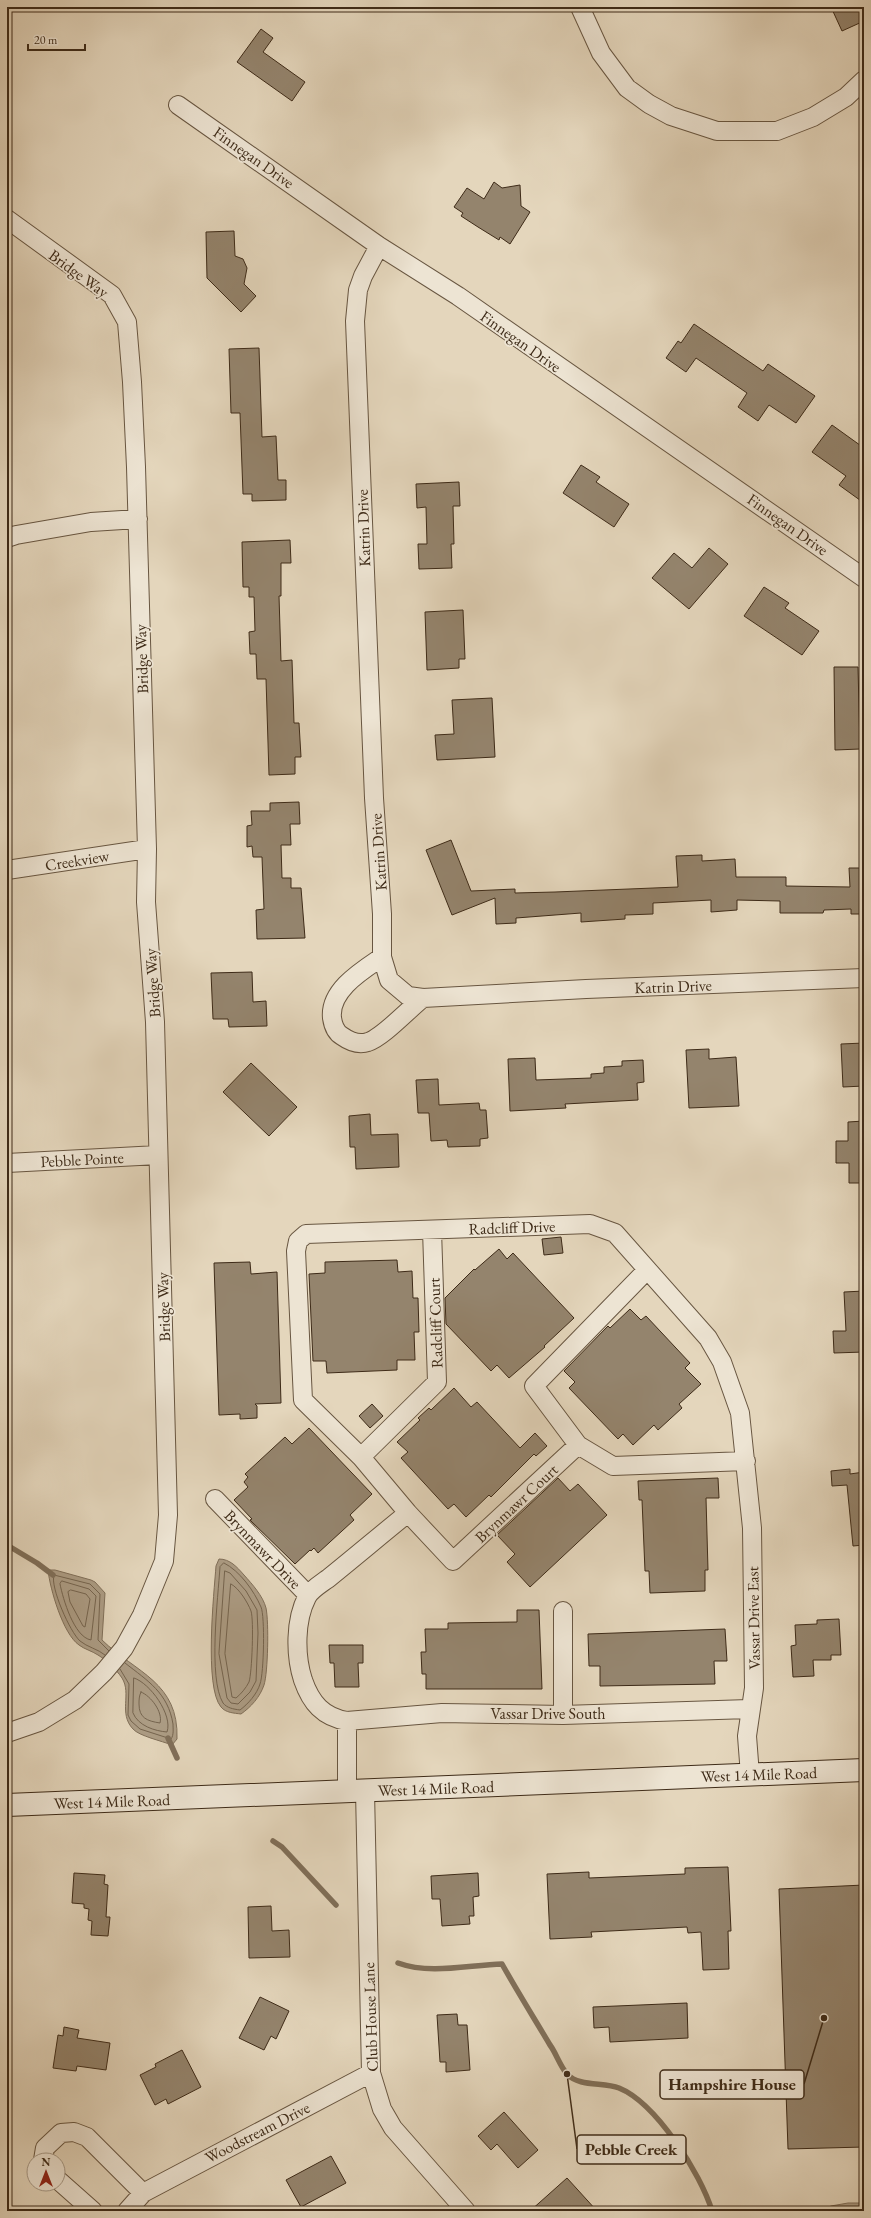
<svg xmlns="http://www.w3.org/2000/svg" width="871" height="2218" viewBox="0 0 871 2218" font-family="'EB Garamond',serif">
<style>
.water{fill:#ac9c84;stroke:#806f59}
.lines{fill:none;stroke-linecap:round;stroke-linejoin:round}
.shore{stroke:#75644e;stroke-width:1}
.stream{stroke:#806f59;stroke-width:5.5}
.building{fill:#94846d;stroke:#3e2b18}
.street-casing{stroke:#685641;stroke-width:20}
.secondary-casing{stroke:#3e2b18;stroke-width:24}
.street{stroke:#ede4d3;stroke-width:18}
.secondary{stroke:#ede4d3;stroke-width:22}
.labels{text-anchor:middle;stroke-width:3.5;stroke-linejoin:round;paint-order:stroke}
.street-label{font-size:16px;fill:#3e2b18;stroke:#ede4d3}
.leader{fill:none;stroke:#3e2b18;stroke-width:1.5}
.callout-dot{fill:#3e2b18;stroke:#ede4d3;stroke-width:1.5}
.callout{fill:#ede4d3;stroke:#3e2b18;stroke-width:1.5}
.callout-label{font-size:17px;text-anchor:middle;font-weight:bold;fill:#3e2b18}
</style>
<rect width="100%" height="100%" fill="#e4d6bc"/>
<filter id="stains"><feTurbulence type="fractalNoise" baseFrequency=".005" numOctaves="4"/><feColorMatrix values="0 0 0 0 .2 0 0 0 0 .09 0 0 0 0 .02 0 0 0 .5 -.17"/></filter>
<radialGradient id="worn" r=".72"><stop offset=".6" stop-color="#630" stop-opacity="0"/><stop offset="1" stop-color="#630" stop-opacity=".3"/></radialGradient>
<!-- water -->
<path class="water" d="M 219,1559 C 230,1559 237,1567 244,1575 C 252,1584 263,1596 266,1608 C 269,1622 268,1673 264,1685 C 260,1697 251,1707 241,1714 C 234,1713 226,1713 221,1707 C 204,1687 214,1593 216,1566 Z
M 48,1570 L 55,1570 L 91,1580 L 95,1582 L 105,1593 L 102,1640 C 136,1673 179,1682 177,1739 L 172,1745 C 162,1741 139,1736 133,1729 C 118,1713 132,1694 122,1678 C 116,1669 106,1660 98,1655 C 92,1651 84,1649 79,1645 C 63,1634 50,1589 48,1570 Z
M 848,2203 L 864,2203 L 864,2211 L 821,2211 L 831,2206 Z"/>
<g class="lines">
<!-- shore -->
<path class="shore" d="M 224,1563 C 240,1571 254,1591 261,1607 C 265,1616 264,1673 260,1684 C 257,1694 248,1704 240,1710 C 233,1709 227,1708 223,1703 C 208,1678 218,1598 220,1567 Z
M 225,1571 L 230,1573 L 246,1591 L 257,1610 L 258,1633 L 256,1681 L 250,1692 L 238,1704 L 231,1703 L 227,1698 L 219,1654 Z
M 62,1581 L 89,1589 L 96,1596 L 91,1640 C 74,1637 63,1599 60,1584 Z
M 231,1584 C 239,1588 248,1603 251,1611 C 254,1620 252,1673 249,1682 C 246,1688 241,1694 236,1698 L 232,1697 L 225,1654 Z
M 71,1590 L 86,1594 L 90,1599 L 85,1627 L 83,1626 L 70,1602 L 68,1592 Z
M 105,1655 C 98,1649 87,1647 80,1641 C 70,1632 50,1587 54,1575 L 90,1584 L 100,1594 L 98,1640 L 109,1651
M 120,1669 L 129,1684 L 128,1715 L 131,1721 L 140,1729 L 171,1739 C 174,1735 173,1729 173,1724 C 168,1693 148,1681 125,1663
M 134,1678 C 150,1683 173,1715 167,1732 C 155,1731 138,1726 133,1713 Z
M 141,1692 C 151,1696 163,1712 160,1723 C 147,1721 139,1718 139,1704 C 139,1700 139,1696 141,1692 Z"/>
<!-- stream -->
<path class="stream" d="M 7,1545 L 37,1563 L 53,1575
M 168,1738 L 177,1758
M 273,1841 L 282,1847 L 336,1905
M 398,1963 C 431,1975 468,1965 502,1964 C 517,1991 534,2018 550,2045 C 556,2053 560,2066 567,2074 C 579,2087 603,2082 619,2088 C 656,2103 701,2174 712,2211"/>
</g>
<!-- building -->
<path class="building" d="M 831,7 L 864,7 L 864,21 L 842,31 Z
M 261,29 L 273,38 L 263,52 L 305,82 L 292,101 L 237,62 Z
M 494,182 L 502,188 L 520,185 L 521,206 L 530,212 L 510,244 L 500,237 L 499,240 L 478,227 L 461,216 L 463,213 L 454,207 L 467,188 L 484,199 Z
M 234,231 L 235,256 L 243,259 L 247,268 L 244,284 L 256,296 L 241,312 L 207,278 L 206,232 Z
M 694,324 L 763,371 L 768,364 L 815,396 L 796,423 L 769,405 L 758,421 L 738,407 L 747,393 L 696,358 L 686,372 L 666,358 L 678,341 L 681,343 Z
M 259,348 L 262,437 L 276,436 L 278,480 L 286,480 L 286,500 L 252,501 L 252,494 L 243,494 L 240,413 L 231,413 L 229,349 Z
M 832,425 L 864,448 L 864,503 L 839,485 L 846,476 L 812,452 Z
M 581,465 L 600,477 L 596,482 L 629,504 L 614,527 L 563,493 Z
M 459,482 L 460,506 L 453,506 L 454,544 L 451,544 L 452,568 L 419,569 L 418,544 L 427,544 L 426,507 L 417,508 L 416,484 Z
M 290,540 L 291,563 L 281,563 L 281,596 L 279,596 L 281,661 L 292,660 L 294,723 L 299,723 L 301,757 L 295,757 L 295,774 L 269,775 L 266,679 L 257,679 L 256,654 L 250,654 L 249,632 L 255,631 L 254,597 L 249,597 L 249,587 L 243,587 L 242,542 Z
M 709,548 L 728,564 L 689,609 L 652,578 L 674,553 L 692,568 Z
M 764,587 L 789,603 L 785,608 L 819,631 L 802,655 L 744,616 Z
M 463,610 L 465,659 L 459,659 L 459,668 L 427,670 L 425,612 Z
M 834,667 L 858,667 L 860,749 L 835,750 Z
M 492,698 L 495,757 L 437,760 L 435,735 L 454,734 L 452,700 Z
M 299,802 L 300,824 L 290,824 L 291,845 L 281,845 L 282,878 L 291,878 L 291,888 L 301,888 L 305,938 L 257,939 L 256,910 L 264,909 L 262,857 L 253,857 L 252,846 L 247,847 L 247,826 L 252,825 L 251,811 L 270,811 L 270,803 Z
M 451,840 L 471,891 L 515,889 L 515,893 L 555,892 L 678,887 L 676,856 L 702,855 L 702,861 L 735,859 L 736,877 L 786,877 L 786,886 L 850,887 L 849,868 L 864,868 L 864,914 L 851,914 L 851,909 L 824,910 L 823,913 L 780,913 L 780,901 L 737,900 L 737,910 L 711,912 L 711,900 L 653,903 L 653,914 L 625,915 L 625,919 L 581,922 L 581,913 L 516,918 L 516,923 L 496,924 L 495,898 L 452,915 L 426,850 Z
M 252,972 L 253,1002 L 266,1001 L 267,1026 L 229,1027 L 228,1019 L 213,1019 L 211,973 Z
M 864,1043 L 864,1086 L 843,1087 L 841,1044 Z
M 709,1049 L 709,1059 L 736,1057 L 739,1106 L 689,1108 L 686,1050 Z
M 535,1058 L 536,1080 L 591,1078 L 591,1074 L 604,1073 L 604,1067 L 622,1066 L 622,1061 L 643,1060 L 644,1082 L 637,1083 L 638,1100 L 565,1104 L 566,1108 L 510,1111 L 508,1059 Z
M 251,1063 L 297,1107 L 269,1136 L 223,1092 Z
M 438,1079 L 439,1105 L 479,1103 L 480,1110 L 486,1110 L 488,1138 L 480,1139 L 480,1146 L 448,1147 L 447,1140 L 431,1141 L 429,1113 L 418,1113 L 416,1080 Z
M 370,1114 L 371,1135 L 398,1134 L 399,1167 L 356,1169 L 355,1147 L 350,1147 L 349,1116 Z
M 864,1121 L 864,1183 L 849,1183 L 849,1163 L 836,1163 L 836,1141 L 848,1141 L 848,1122 Z
M 561,1237 L 563,1253 L 544,1255 L 542,1239 Z
M 499,1249 L 507,1259 L 513,1253 L 574,1318 L 544,1346 L 545,1347 L 509,1378 L 497,1365 L 491,1371 L 446,1324 L 445,1298 L 474,1269 L 475,1270 Z
M 397,1260 L 398,1272 L 412,1271 L 413,1298 L 418,1298 L 419,1332 L 414,1332 L 415,1360 L 397,1360 L 397,1370 L 327,1373 L 326,1361 L 313,1361 L 309,1274 L 325,1273 L 325,1262 Z
M 250,1262 L 251,1274 L 277,1272 L 281,1403 L 255,1404 L 257,1406 L 257,1418 L 240,1419 L 240,1414 L 219,1415 L 214,1263 Z
M 864,1291 L 864,1352 L 834,1353 L 833,1331 L 846,1331 L 844,1292 Z
M 630,1309 L 641,1320 L 646,1316 L 690,1363 L 685,1368 L 701,1384 L 679,1404 L 682,1408 L 658,1430 L 654,1425 L 633,1445 L 623,1434 L 618,1439 L 569,1388 L 575,1382 L 564,1371 L 608,1326 L 610,1328 Z
M 454,1388 L 471,1407 L 477,1402 L 520,1448 L 535,1433 L 547,1446 L 536,1456 L 534,1454 L 491,1497 L 489,1495 L 466,1517 L 454,1504 L 448,1509 L 401,1458 L 408,1452 L 397,1442 L 420,1420 L 418,1418 L 429,1408 L 431,1410 Z
M 372,1404 L 383,1416 L 370,1428 L 359,1416 Z
M 309,1428 L 372,1494 L 350,1515 L 354,1520 L 318,1553 L 314,1548 L 311,1551 L 310,1550 L 295,1564 L 250,1520 L 252,1519 L 234,1500 L 248,1487 L 244,1482 L 248,1477 L 245,1474 L 285,1437 L 292,1444 Z
M 850,1469 L 850,1474 L 864,1472 L 864,1545 L 853,1546 L 847,1485 L 832,1486 L 831,1471 Z
M 558,1478 L 570,1491 L 578,1484 L 607,1515 L 530,1587 L 507,1562 L 515,1554 L 497,1535 Z
M 718,1478 L 719,1498 L 706,1498 L 708,1570 L 705,1570 L 705,1591 L 650,1593 L 649,1571 L 645,1571 L 642,1500 L 639,1500 L 638,1481 Z
M 517,1610 L 539,1610 L 542,1689 L 426,1689 L 426,1674 L 422,1674 L 421,1652 L 426,1652 L 425,1629 L 448,1629 L 448,1623 L 517,1622 Z
M 839,1619 L 841,1655 L 831,1655 L 831,1660 L 813,1660 L 814,1676 L 793,1677 L 791,1646 L 796,1645 L 795,1625 L 817,1624 L 817,1620 Z
M 725,1629 L 727,1661 L 714,1661 L 715,1684 L 600,1686 L 600,1666 L 589,1666 L 588,1634 Z
M 329,1645 L 363,1645 L 363,1663 L 358,1663 L 359,1687 L 335,1687 L 334,1663 L 330,1663 Z
M 728,1867 L 731,1931 L 728,1931 L 729,1969 L 703,1970 L 701,1932 L 688,1933 L 687,1927 L 591,1932 L 592,1937 L 550,1939 L 547,1874 L 589,1872 L 589,1878 L 685,1874 L 685,1868 Z
M 74,1873 L 105,1875 L 104,1884 L 108,1885 L 106,1917 L 110,1917 L 108,1936 L 91,1935 L 92,1921 L 88,1920 L 89,1909 L 84,1908 L 84,1904 L 72,1903 Z
M 478,1873 L 479,1896 L 473,1897 L 474,1916 L 469,1916 L 470,1924 L 442,1926 L 440,1899 L 432,1899 L 431,1876 Z
M 864,1885 L 864,2147 L 788,2149 L 779,1889 Z
M 271,1906 L 272,1931 L 289,1930 L 290,1957 L 249,1958 L 248,1907 Z
M 260,1997 L 289,2011 L 276,2039 L 271,2036 L 264,2050 L 239,2038 Z
M 687,2003 L 688,2038 L 610,2042 L 609,2027 L 594,2028 L 593,2007 Z
M 457,2014 L 458,2025 L 467,2025 L 470,2070 L 446,2072 L 446,2062 L 440,2062 L 437,2015 Z
M 64,2027 L 79,2030 L 77,2038 L 110,2043 L 106,2070 L 77,2066 L 76,2071 L 53,2068 L 58,2035 L 63,2036 Z
M 182,2050 L 201,2087 L 168,2104 L 166,2099 L 155,2105 L 140,2075 L 156,2067 L 155,2064 Z
M 504,2112 L 538,2150 L 518,2168 L 497,2144 L 491,2150 L 478,2136 Z
M 331,2156 L 346,2183 L 301,2207 L 286,2180 Z
M 567,2178 L 597,2211 L 530,2211 L 548,2195 Z"/>
<g class="lines">
<!-- street casing -->
<g class="street-casing">
<path id="street" d="M 580,7 L 601,53 L 627,88 L 649,104 L 671,116 L 717,131 L 777,131 L 813,117 L 846,97 L 864,80
M 178,105 L 379,246 L 458,296 L 864,578
M 7,219 L 112,295 L 127,322 L 132,382 L 136,467 L 147,849 L 146,902 L 155,1022 L 168,1515 L 164,1561 L 142,1615 L 124,1648 L 104,1672 L 75,1700 L 39,1722 L 7,1733
M 379,246 L 363,276 L 358,290 L 355,321 L 374,798 L 382,914 L 382,957 L 389,980 L 408,996 L 423,998 L 586,989 L 864,978
M 7,538 L 16,535 L 91,522 L 138,519
M 7,870 L 147,849
M 382,957 C 363,970 329,990 332,1018 C 333,1025 335,1032 342,1036 C 349,1041 359,1045 368,1042 C 382,1038 409,1009 423,998
M 7,1163 L 158,1155
M 647,1270 L 534,1386 L 578,1445 L 613,1466 L 746,1461
M 578,1445 L 453,1561 L 408,1513 L 361,1457 L 303,1400 L 296,1251 L 298,1241 L 306,1234 L 590,1224 L 615,1233 L 708,1338 L 722,1362 L 740,1413 L 752,1528 L 754,1688 L 747,1736 L 750,1775
M 361,1457 L 437,1382 L 432,1230
M 215,1499 L 308,1595
M 563,1611 L 563,1715
M 347,1721 L 442,1713 L 563,1715 L 749,1709
M 347,1791 L 347,1721 C 323,1717 311,1703 303,1680 C 295,1655 295,1620 307,1597 C 311,1589 324,1582 330,1577 C 356,1556 382,1534 408,1513
M 365,1791 L 371,2073 L 382,2109 L 393,2128 L 466,2211
M 43,2160 L 45,2148 L 61,2133 L 74,2132 L 87,2137 L 143,2193
M 58,2180 L 93,2211
M 127,2211 L 143,2193 L 371,2073"/>
</g>
<!-- secondary casing -->
<g class="secondary-casing">
<path id="secondary" d="M 7,1805 L 864,1770"/>
</g>
<!-- street -->
<use href="#street" class="street"/>
<!-- secondary -->
<use href="#secondary" class="secondary"/>
</g>
<g class="labels">
<!-- street labels -->
<g class="street-label">
<text transform="translate(254 157) rotate(35)" y="6">Finnegan Drive</text>
<text transform="translate(79 273) rotate(36)" y="6">Bridge Way</text>
<text transform="translate(521 341) rotate(35)" y="6">Finnegan Drive</text>
<text transform="translate(788 524) rotate(35)" y="6">Finnegan Drive</text>
<text transform="translate(363 528) rotate(-92)" y="6">Katrin Drive</text>
<text transform="translate(141 659) rotate(-92)" y="6">Bridge Way</text>
<text transform="translate(378 852) rotate(-94)" y="6">Katrin Drive</text>
<text transform="translate(77 860) rotate(-9)" y="6">Creekview</text>
<text transform="translate(152 983) rotate(-94)" y="6">Bridge Way</text>
<text transform="translate(673 986) rotate(-2)" y="6">Katrin Drive</text>
<text transform="translate(82 1159) rotate(-3)" y="6">Pebble Pointe</text>
<text transform="translate(512 1227) rotate(-2)" y="6">Radcliff Drive</text>
<text transform="translate(163 1307) rotate(-92)" y="6">Bridge Way</text>
<text transform="translate(435 1323) rotate(-92)" y="6">Radcliff Court</text>
<text transform="translate(516 1503) rotate(-43)" y="6">Brynmawr Court</text>
<text transform="translate(263 1549) rotate(46)" y="6">Brynmawr Drive</text>
<text transform="translate(753 1618) rotate(-91)" y="6">Vassar Drive East</text>
<text x="548" y="1719">Vassar Drive South</text>
<text transform="translate(759 1774) rotate(-2)" y="6">West 14 Mile Road</text>
<text transform="translate(436 1788) rotate(-2)" y="6">West 14 Mile Road</text>
<text transform="translate(112 1801) rotate(-2)" y="6">West 14 Mile Road</text>
<text transform="translate(370 2017) rotate(-92)" y="6">Club House Lane</text>
<text transform="translate(257 2132) rotate(-27)" y="6">Woodstream Drive</text>
</g>
</g>
<!-- callouts -->
<path class="leader" d="M824 2018L804 2084M567 2074L577 2149"/>
<g class="callout-dot">
<circle cx="824" cy="2018" r="4"/>
<circle cx="567" cy="2074" r="4"/>
</g>
<g class="callout">
<rect x="660" y="2070" width="144" height="29" rx="4"/>
<rect x="577" y="2135" width="109" height="29" rx="4"/>
</g>
<g class="callout-label">
<text x="732" y="2090">Hampshire House</text>
<text x="631" y="2155">Pebble Creek</text>
</g>
<!-- margin -->
<rect width="871" height="2218" fill="none" stroke="#e4d6bc" stroke-width="24"/>
<rect x="8" y="8" width="855" height="2202" fill="none" stroke="#3e2b18" stroke-width="2"/>
<rect x="12" y="12" width="847" height="2194" fill="none" stroke="#3e2b18"/>
<!-- north arrow -->
<g transform="translate(46 2172)"><circle r="19" fill="#ede4d3" stroke="#a79a88"/>
<path d="M0-3L7 15L0 10L-7 15Z" fill="#8f2418"/>
<text y="-6" font-size="11" font-weight="bold" text-anchor="middle" fill="#3e2b18">N</text>
</g>
<!-- scale -->
<path d="M28 44v6h57v-6" fill="none" stroke="#3e2b18" stroke-width="2"/>
<text x="34" y="44" font-size="12" fill="#3e2b18" stroke="#ede4d3" stroke-width="3" paint-order="stroke">20 m</text>
<rect width="100%" height="100%" filter="url(#stains)"/>
<rect width="100%" height="100%" fill="url(#worn)"/>
</svg>
